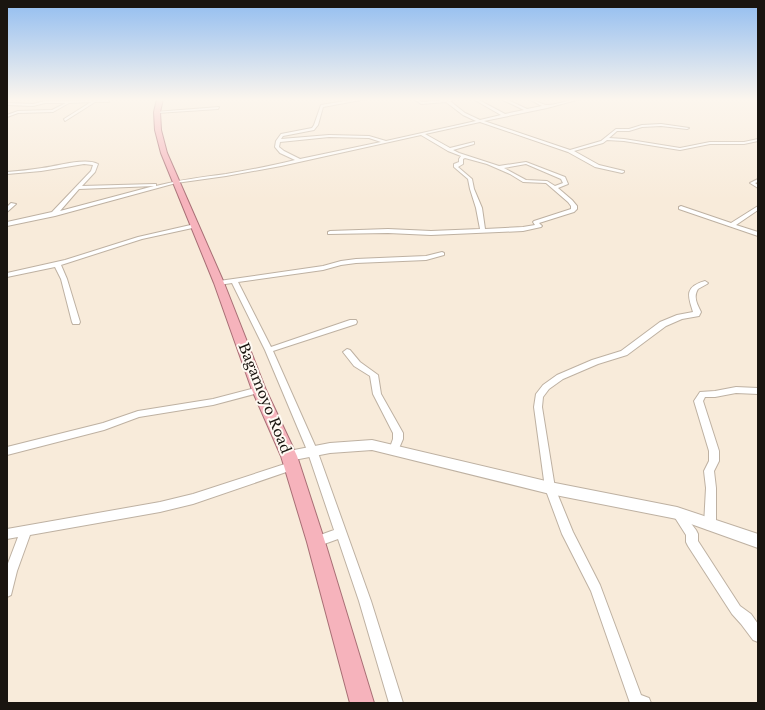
<svg xmlns="http://www.w3.org/2000/svg" width="765" height="710" viewBox="0 0 765 710" font-family="'Libre Baskerville',serif">
<style>
.lines{fill:none;stroke-linecap:round;stroke-linejoin:round}
.minor-casing{stroke:#beb1a2;stroke-width:2}
.tertiary-casing{stroke:#beb1a2;stroke-width:2}
.trunk-casing{stroke:#a86f75;stroke-width:2}
.minor{fill:#fff;fill-rule:evenodd}
.tertiary{fill:#fff;fill-rule:evenodd}
.trunk{fill:#f6b3bc;fill-rule:evenodd}
.labels{text-anchor:middle;stroke-width:4;stroke-linejoin:round;paint-order:stroke}
.street-label{font-size:14px;fill:#1a1510;stroke:#fffaf3}
</style>
<rect width="100%" height="100%" fill="#f8ebda"/>
<g class="lines">
<!-- minor casing -->
<g class="minor-casing">
<path id="minor" d="M 356,99 L 366,99 L 323,107 L 318,125 L 314,130 L 283,136 L 281,139 L 329,135 L 369,136 L 386,141 L 476,121 L 463,115 L 446,102 L 421,104 L 414,99 L 418,99 L 422,102 L 452,99 L 452,101 L 450,101 L 465,113 L 480,120 L 501,115 L 473,99 L 477,99 L 505,114 L 524,110 L 501,99 L 506,99 L 527,109 L 542,106 L 529,99 C 535,99 541,105 547,105 C 559,105 569,99 580,99 L 547,108 L 484,121 L 570,150 L 601,141 L 616,129 L 629,129 L 642,125 L 661,124 L 689,128 L 687,129 L 661,126 L 642,127 L 629,131 L 617,131 L 609,138 L 624,139 L 680,148 L 710,142 L 744,142 L 758,139 L 758,141 L 744,144 L 710,144 L 680,150 L 624,141 L 607,140 L 603,143 L 574,151 L 599,165 L 624,171 L 624,172 L 622,173 L 595,167 L 568,152 L 480,122 L 425,134 L 450,148 L 474,142 L 474,144 L 453,150 L 459,153 L 499,166 L 526,162 L 565,177 L 568,184 L 558,188 L 572,200 L 577,206 L 577,209 L 574,212 L 539,223 L 542,226 L 541,227 L 523,231 L 431,235 L 388,233 L 328,234 L 328,232 L 330,231 L 388,229 L 431,231 L 480,229 L 476,208 L 470,189 L 468,179 L 454,167 L 454,164 L 459,162 L 459,159 L 461,156 L 448,151 L 421,135 L 281,166 L 226,176 L 176,183 L 55,216 L 7,226 L 7,222 L 52,212 L 91,171 L 93,165 L 84,164 L 41,171 L 7,174 L 7,172 C 19,171 30,170 42,168 C 57,166 86,157 98,164 L 95,172 L 82,186 L 154,184 L 156,184 L 156,186 C 179,180 202,177 226,174 C 249,170 272,166 295,160 L 280,153 L 275,147 L 276,141 L 281,134 L 312,128 L 314,125 L 321,105 ZM 329,137 L 369,138 L 381,142 L 300,159 L 284,151 L 279,147 L 280,142 ZM 465,158 L 487,164 L 510,174 L 523,182 L 546,183 L 568,202 L 571,206 L 571,209 L 534,221 L 533,222 L 535,225 L 523,227 L 485,229 L 482,208 L 474,189 L 472,179 L 458,167 L 463,164 L 463,159 ZM 526,164 L 561,179 L 563,183 L 555,186 L 547,181 L 526,180 L 504,168 ZM 154,186 L 60,211 L 79,189 Z
M 108,100 L 109,102 L 95,102 L 65,121 L 64,119 L 91,102 L 69,103 L 53,112 L 18,113 L 7,117 L 7,115 L 18,111 L 52,110 L 66,103 L 45,103 L 33,106 L 7,105 L 7,103 L 33,104 L 45,101 Z
M 219,107 L 218,109 L 157,113 L 155,112 Z
M 758,179 L 758,182 L 755,183 L 758,185 L 758,188 L 750,183 Z
M 11,203 L 16,204 L 7,212 L 7,207 Z
M 681,206 L 731,223 L 758,206 L 758,210 L 736,225 L 758,232 L 758,236 L 679,209 L 679,207 Z
M 195,224 L 198,226 L 197,227 L 142,239 L 61,265 L 67,279 L 80,322 L 79,324 L 73,324 L 72,322 L 61,279 L 55,267 L 7,277 L 7,273 L 65,260 L 138,237 Z
M 442,252 L 444,253 L 444,255 L 426,260 L 356,263 L 341,265 L 323,270 L 238,282 L 271,347 L 350,320 L 356,320 L 357,322 L 356,324 L 273,351 L 317,450 L 371,601 L 403,703 L 389,703 L 359,601 L 338,539 L 316,547 L 312,546 L 310,542 L 312,538 L 334,530 L 307,450 L 265,350 L 232,283 L 219,285 L 216,283 L 219,281 L 323,266 L 341,261 L 356,259 L 426,256 Z
M 705,281 L 708,283 L 707,284 L 698,289 C 693,297 697,304 701,312 L 699,316 L 682,319 L 666,326 L 627,355 L 598,364 L 563,379 L 549,389 L 543,397 L 542,407 L 555,488 L 573,532 L 600,585 L 641,695 L 649,698 L 651,703 L 630,703 L 591,591 L 562,534 L 545,488 L 534,407 L 536,394 L 543,385 L 557,375 L 592,360 L 621,351 L 660,322 L 677,315 L 693,312 C 688,296 684,287 705,281 Z
M 347,349 L 350,350 L 360,362 L 378,375 L 381,394 L 403,433 L 403,439 L 397,453 L 394,454 L 391,453 L 389,450 L 393,439 L 393,433 L 373,394 L 370,376 L 354,366 L 343,352 Z
M 259,387 L 262,388 L 263,390 L 262,392 L 213,405 L 139,417 L 104,430 L 7,455 L 7,447 L 103,423 L 138,411 L 213,399 Z
M 736,387 L 758,388 L 758,394 L 736,393 L 715,397 L 705,397 L 703,401 L 719,451 L 719,461 L 714,471 L 716,488 L 716,525 L 714,529 L 710,530 L 706,529 L 704,525 L 706,488 L 704,471 L 709,461 L 709,451 L 694,401 L 700,392 L 715,391 Z
M 291,462 L 295,463 L 296,466 L 295,469 L 193,504 L 160,512 L 30,535 L 17,571 L 11,595 L 7,597 L 7,566 L 18,537 L 7,539 L 7,529 L 160,502 L 193,494 Z
M 677,508 L 681,510 L 696,530 L 698,534 L 698,541 L 740,606 L 751,614 L 758,624 L 758,642 L 753,640 L 741,624 L 732,614 L 688,546 L 686,542 L 686,535 L 672,513 L 673,510 Z"/>
</g>
<!-- tertiary casing -->
<g class="tertiary-casing">
<path id="tertiary" d="M 372,440 L 550,482 L 677,507 L 758,534 L 758,548 L 677,519 L 550,494 L 372,450 L 330,453 L 289,461 L 285,460 L 283,456 L 285,452 L 289,451 L 330,443 Z"/>
</g>
<!-- trunk casing -->
<g class="trunk-casing">
<path id="trunk" d="M 157,99 L 163,99 L 160,112 L 161,130 L 167,153 L 224,283 L 266,390 L 297,456 L 325,542 L 374,703 L 350,703 L 307,542 L 281,456 L 252,390 L 214,283 L 161,153 L 155,130 L 154,112 Z"/>
</g>
<!-- minor -->
<use href="#minor" class="minor"/>
<!-- tertiary -->
<use href="#tertiary" class="tertiary"/>
<!-- trunk -->
<use href="#trunk" class="trunk"/>
</g>
<!-- sky -->
<linearGradient id="sky" x2="0" y2="1"><stop stop-color="#92bdf0"/><stop offset="0.5" stop-color="#fcf6ee"/><stop offset="1" stop-color="#fcf6ee" stop-opacity="0"/></linearGradient>
<rect width="765" height="199" fill="url(#sky)"/>
<g class="labels">
<!-- street labels -->
<g class="street-label">
<text transform="translate(265 398) rotate(68)" y="5">Bagamoyo Road</text>
</g>
</g>
<!-- border -->
<rect width="765" height="710" fill="none" stroke="#1a1510" stroke-width="16"/>
</svg>
